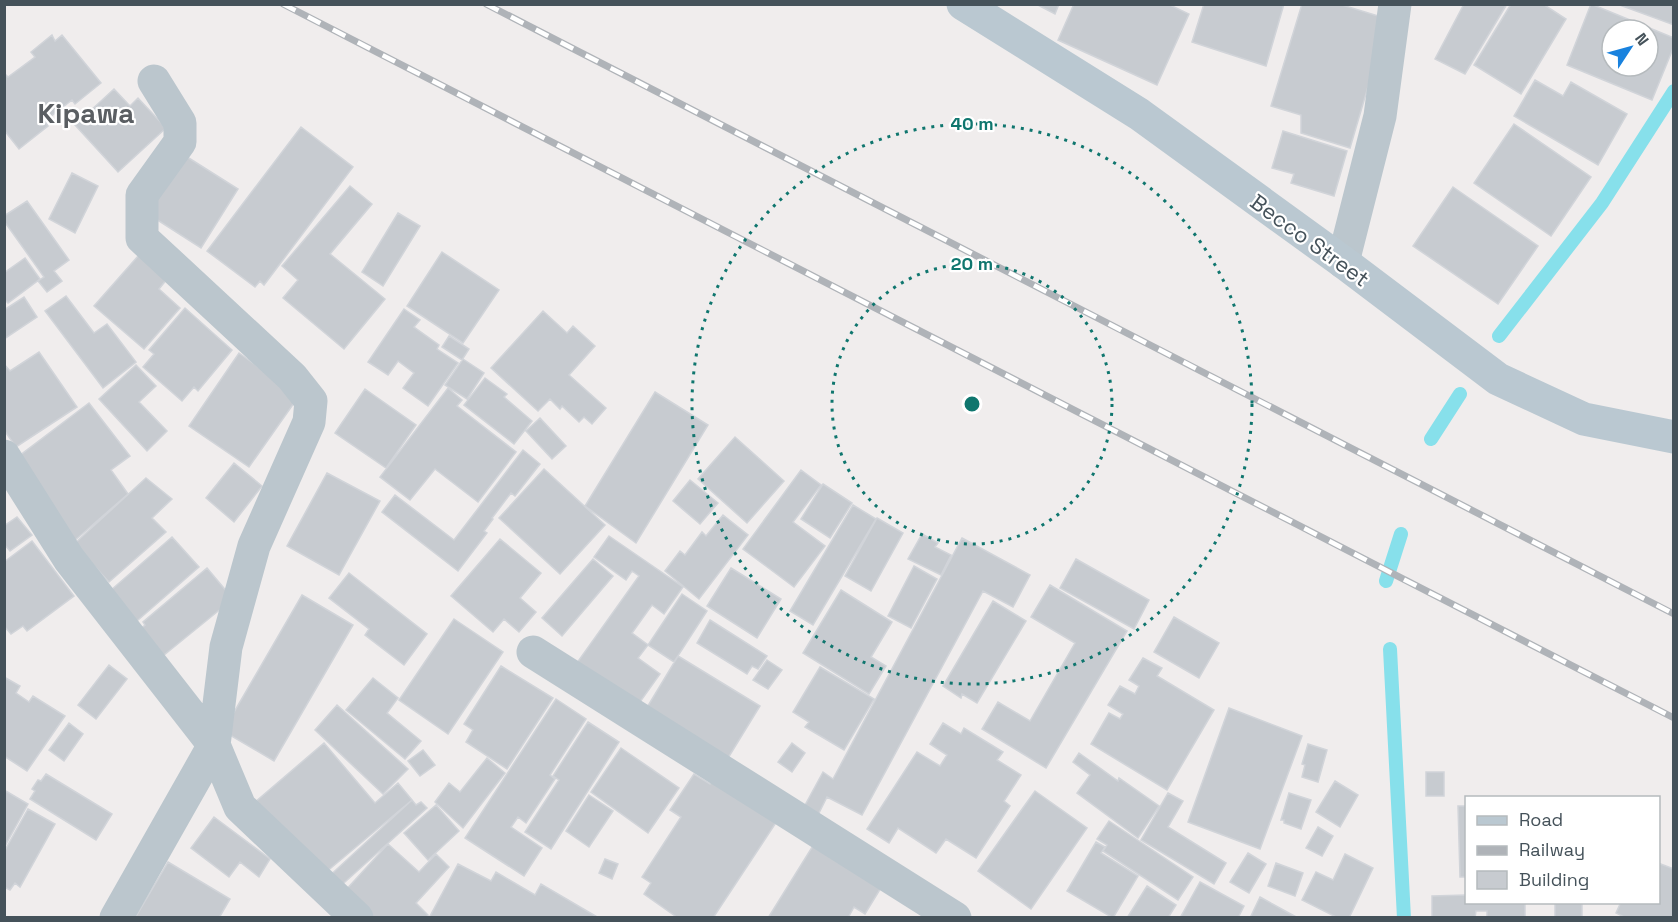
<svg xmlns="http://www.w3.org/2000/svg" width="1678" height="922" viewBox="0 0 1678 922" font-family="'Space Grotesk',sans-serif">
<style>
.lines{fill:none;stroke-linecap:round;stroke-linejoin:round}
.stream{stroke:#87e0eb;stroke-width:14}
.building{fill:#c7cbd0;stroke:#d1d4d9;stroke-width:1.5;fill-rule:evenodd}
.street{stroke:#bbc6cd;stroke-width:33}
.secondary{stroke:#bac8d1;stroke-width:33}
.rail-casing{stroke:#afb3b8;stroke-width:7}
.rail{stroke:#fff;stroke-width:4.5;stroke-dasharray:14;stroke-linecap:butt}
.ring{fill:none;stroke:#0f766e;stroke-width:3;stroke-dasharray:3 6}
.labels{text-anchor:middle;stroke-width:4.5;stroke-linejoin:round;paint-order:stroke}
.street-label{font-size:22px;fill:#45525a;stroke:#fff}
.district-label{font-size:28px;font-weight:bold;fill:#5a5e62;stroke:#fff}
.centre{fill:#0f766e;stroke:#fff;stroke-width:3}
.ring-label{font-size:18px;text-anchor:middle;font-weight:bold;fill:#0f766e;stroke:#fff;stroke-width:4.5;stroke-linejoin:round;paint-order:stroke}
</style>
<rect width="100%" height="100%" fill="#f0eded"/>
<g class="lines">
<!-- stream -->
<path class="stream" d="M 1499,336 L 1602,203 L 1674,91
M 1431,439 L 1460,394
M 1386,581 L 1401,534
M 1390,649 L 1404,918"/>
</g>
<!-- building -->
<path class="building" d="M 1036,4 L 1059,4 L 1055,14 Z
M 1074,4 L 1168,4 L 1189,14 L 1157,85 L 1058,40 Z
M 1204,4 L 1284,4 L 1266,66 L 1192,42 Z
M 1302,4 L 1339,4 L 1388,19 L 1350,148 L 1301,133 L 1301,115 L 1271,106 Z
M 1464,4 L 1507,4 L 1465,74 L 1435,59 Z
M 1511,4 L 1543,4 L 1566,19 L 1521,94 L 1474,65 Z
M 1591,4 L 1674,38 L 1674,46 L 1652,100 L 1567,65 ZM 1612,30 L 1648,30 L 1648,66 L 1612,66 Z
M 1617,4 L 1674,4 L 1674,25 Z
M 52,35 L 55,41 L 62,35 L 101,83 L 75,104 L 72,100 L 45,121 L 48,126 L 19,149 L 4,130 L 4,73 L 8,77 L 35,57 L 31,52 Z
M 1535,80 L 1563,96 L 1571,82 L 1627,114 L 1598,165 L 1514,116 Z
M 114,89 L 130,106 L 138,98 L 166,128 L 118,172 L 75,125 Z
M 1514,124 L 1591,177 L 1551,236 L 1474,183 Z
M 301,127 L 353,167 L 264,285 L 260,281 L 255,287 L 207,251 Z
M 1283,131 L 1347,151 L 1334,196 L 1291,183 L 1294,174 L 1272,168 Z
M 184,155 L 238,189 L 201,248 L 148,214 Z
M 72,173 L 98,186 L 75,233 L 49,219 Z
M 350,186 L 372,204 L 330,254 L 385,299 L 344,349 L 283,298 L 298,280 L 282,266 Z
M 1453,187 L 1538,246 L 1498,304 L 1413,246 Z
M 27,201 L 69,260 L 54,271 L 62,281 L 47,292 L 38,281 L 44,277 L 4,221 L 4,216 Z
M 398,213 L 420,226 L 383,286 L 362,272 Z
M 442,252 L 499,290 L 463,343 L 407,306 Z
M 139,255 L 167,279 L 159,289 L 180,308 L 144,349 L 94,306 Z
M 25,258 L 40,279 L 8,303 L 4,299 L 4,273 Z
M 66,296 L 94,333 L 107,324 L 136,362 L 103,388 L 45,311 Z
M 24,297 L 37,317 L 4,339 L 4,310 Z
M 185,308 L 232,350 L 198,391 L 194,387 L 182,401 L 143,367 L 154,354 L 149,350 Z
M 404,309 L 420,320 L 414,327 L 439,345 L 437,349 L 458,363 L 428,406 L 403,388 L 414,373 L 398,361 L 388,375 L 368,362 Z
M 543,311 L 567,333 L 573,326 L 595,346 L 569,375 L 606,408 L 592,424 L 584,417 L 579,422 L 562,406 L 560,409 L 550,399 L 538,411 L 491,368 Z
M 449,336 L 469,349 L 462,360 L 442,347 Z
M 39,352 L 77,407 L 16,447 L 4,430 L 4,364 L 10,371 Z
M 239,353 L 299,396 L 249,467 L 189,426 Z
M 463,359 L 484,373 L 467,399 L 445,385 Z
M 136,365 L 156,386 L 139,402 L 167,431 L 147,451 L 99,399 Z
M 485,378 L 507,394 L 504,397 L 532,421 L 514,444 L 464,405 Z
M 448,388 L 462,400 L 457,406 L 516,452 L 478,502 L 435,469 L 410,500 L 380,477 Z
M 365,389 L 416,425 L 386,468 L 335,433 Z
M 655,392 L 708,425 L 636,543 L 585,506 Z
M 89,403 L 130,456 L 111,470 L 128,494 L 73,542 L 15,459 Z
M 540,418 L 566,446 L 552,459 L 526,431 Z
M 735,437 L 784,481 L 747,523 L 698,479 Z
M 523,450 L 540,464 L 515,496 L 511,493 L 492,518 L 493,519 L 484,531 L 487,533 L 458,571 L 382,512 L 395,495 L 454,540 Z
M 234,463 L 262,486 L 234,522 L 206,498 Z
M 544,469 L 605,525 L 560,574 L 499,518 Z
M 801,470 L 821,485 L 793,522 L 825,546 L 794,587 L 743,549 Z
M 327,473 L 380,501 L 339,575 L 287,546 Z
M 146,478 L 172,499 L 152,518 L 166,532 L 109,582 L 74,544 Z
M 690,480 L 718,503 L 700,524 L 673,501 Z
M 823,484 L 852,503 L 830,538 L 801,519 Z
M 853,505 L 876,519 L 813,625 L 790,611 Z
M 723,515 L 748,535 L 699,599 L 665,571 L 680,551 L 685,555 L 702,532 L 706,536 Z
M 17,517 L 32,535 L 10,551 L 4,544 L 4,526 Z
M 877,518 L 903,533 L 871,591 L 845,576 Z
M 922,534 L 938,543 L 935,547 L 951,555 L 941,575 L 908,559 Z
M 609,536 L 683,587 L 664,614 L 652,605 L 632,633 L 648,645 L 638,658 L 660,674 L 635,709 L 574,667 L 639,576 L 632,571 L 626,580 L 594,557 Z
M 172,537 L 199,567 L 130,627 L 103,597 Z
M 962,538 L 1030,575 L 1013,607 L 983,591 L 862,815 L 827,797 L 818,815 L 804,807 L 823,772 L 833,779 Z
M 500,539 L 541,573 L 520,598 L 536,612 L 519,632 L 504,619 L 493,632 L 451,596 Z
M 32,541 L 74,596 L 27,631 L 23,626 L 11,634 L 4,626 L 4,562 Z
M 593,559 L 613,576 L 562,636 L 542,618 Z
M 1076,559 L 1149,600 L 1134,629 L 1060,588 Z
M 914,566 L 937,579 L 911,628 L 888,616 Z
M 207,568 L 233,599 L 153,664 L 131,637 L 145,625 L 143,622 Z
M 731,568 L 781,599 L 757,638 L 707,606 Z
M 349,573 L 427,634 L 404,665 L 365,635 L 369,629 L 329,598 Z
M 1050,585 L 1127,631 L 1046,768 L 982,729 L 998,702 L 1030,721 L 1075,643 L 1031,617 Z
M 841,590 L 892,622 L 871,657 L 886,666 L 869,694 L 803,653 Z
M 682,594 L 707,611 L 674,662 L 648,645 Z
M 302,595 L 353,625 L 274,761 L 223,731 Z
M 993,601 L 1026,621 L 977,703 L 962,694 L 961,698 L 943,686 Z
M 1174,617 L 1219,643 L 1199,678 L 1154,652 Z
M 454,619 L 503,652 L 448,734 L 399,700 Z
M 710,620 L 767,656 L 758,669 L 752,666 L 747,674 L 697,643 Z
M 678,656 L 760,706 L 725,763 L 643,714 Z
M 1143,658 L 1162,668 L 1157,676 L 1214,710 L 1167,790 L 1091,744 L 1109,713 L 1120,719 L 1123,714 L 1108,705 L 1120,686 L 1135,694 L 1139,686 L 1129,680 Z
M 767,660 L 782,670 L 768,689 L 753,680 Z
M 109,665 L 127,679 L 96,719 L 78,705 Z
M 501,666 L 553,698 L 507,769 L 466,742 L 473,730 L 464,724 Z
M 820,667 L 874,699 L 844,750 L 805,727 L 809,722 L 793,712 Z
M 4,677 L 20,686 L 16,693 L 29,702 L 33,696 L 65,716 L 27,771 L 4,756 Z
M 373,678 L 398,698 L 387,713 L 421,741 L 405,759 L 346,710 Z
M 556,699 L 586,719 L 550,775 L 555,779 L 526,823 L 518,817 L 511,827 L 542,848 L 524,876 L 465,838 Z
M 337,705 L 408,769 L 383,794 L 315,730 Z
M 1229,708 L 1302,736 L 1260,849 L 1188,822 Z
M 588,722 L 619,742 L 551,849 L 525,832 L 559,780 L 553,776 Z
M 69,723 L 83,734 L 64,761 L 49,750 Z
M 943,723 L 961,734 L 964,728 L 1003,752 L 997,760 L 1021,775 L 1004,801 L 1010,806 L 976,858 L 946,839 L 936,853 L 898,828 L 889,843 L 867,829 L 917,752 L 940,766 L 947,755 L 930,744 Z
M 324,743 L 375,803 L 398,783 L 412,800 L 319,878 L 254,803 Z
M 792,743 L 805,753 L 792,772 L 778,762 Z
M 1308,744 L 1327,750 L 1318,782 L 1302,777 L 1305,765 L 1302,764 Z
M 621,748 L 679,788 L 648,833 L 591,792 Z
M 423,750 L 435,765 L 420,776 L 408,761 Z
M 1079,753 L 1118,781 L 1119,778 L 1159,806 L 1138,838 L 1077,793 L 1090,775 L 1073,762 Z
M 487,758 L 505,773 L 463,828 L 435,802 L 449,783 L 460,792 Z
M 719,770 L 783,812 L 713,918 L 678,918 L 644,894 L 651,883 L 642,877 L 681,817 L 670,810 L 694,774 L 710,784 Z
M 1426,772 L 1444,772 L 1444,796 L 1426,796 Z
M 46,774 L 112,814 L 96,840 L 30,799 L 35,791 L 32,789 L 38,780 L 41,781 Z
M 1335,781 L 1358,795 L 1340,827 L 1316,812 Z
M 4,790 L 28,804 L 4,848 Z
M 1035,791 L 1087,828 L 1031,909 L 978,871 Z
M 1168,793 L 1183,801 L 1168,827 L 1226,863 L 1214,884 L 1141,840 Z
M 1289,793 L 1311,800 L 1301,829 L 1284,823 L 1284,820 L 1281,820 Z
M 589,795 L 613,811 L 589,847 L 566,831 Z
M 412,800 L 416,805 L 421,802 L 427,808 L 335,891 L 325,880 Z
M 436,805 L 459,831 L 428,860 L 404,833 Z
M 1458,806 L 1466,806 L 1466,877 L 1460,877 Z
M 28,809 L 55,824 L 20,887 L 15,883 L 10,890 L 4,887 L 4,852 Z
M 214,817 L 270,859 L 259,877 L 240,862 L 229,877 L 191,848 Z
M 1109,821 L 1193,877 L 1178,900 L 1103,851 L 1107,845 L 1097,839 Z
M 1318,827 L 1333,836 L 1322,856 L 1306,848 Z
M 819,836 L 887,878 L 865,914 L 854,907 L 848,918 L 768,918 Z
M 1096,842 L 1105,847 L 1101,853 L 1138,876 L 1113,918 L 1067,891 Z
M 388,844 L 419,872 L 436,854 L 449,867 L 416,903 L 428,915 L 426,918 L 370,918 L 343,893 Z
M 1248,853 L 1266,864 L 1249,893 L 1230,882 Z
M 1345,854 L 1373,868 L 1349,918 L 1338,918 L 1302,900 L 1316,872 L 1333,880 Z
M 605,859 L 618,864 L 612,879 L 599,873 Z
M 168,862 L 230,899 L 219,918 L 135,918 Z
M 1276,863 L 1303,873 L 1295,896 L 1268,886 Z
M 1658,863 L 1674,869 L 1674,918 L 1626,918 L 1616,913 L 1621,902 L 1658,902 Z
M 458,864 L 491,881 L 496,872 L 535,895 L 541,884 L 599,918 L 429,918 Z
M 1200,882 L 1244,906 L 1238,918 L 1180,918 Z
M 1147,886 L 1176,905 L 1168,918 L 1127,918 Z
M 1466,895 L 1466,902 L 1525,902 L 1525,918 L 1487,918 L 1487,911 L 1476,911 L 1475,918 L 1432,918 L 1432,896 Z
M 1260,897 L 1298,918 L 1250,918 Z
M 1555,902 L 1582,902 L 1582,918 L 1555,918 Z"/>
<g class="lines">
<!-- street -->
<path class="street" d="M 1343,262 L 1380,116 L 1395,4
M 4,456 L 69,559 L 214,745 L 240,807 L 357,918
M 533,652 L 955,918
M 116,918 L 214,745 L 226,647 L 254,546 L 309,422 L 311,401 L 292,377 L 142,238 L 142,195 L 180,142 L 180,123 L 154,81"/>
<!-- secondary -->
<path class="secondary" d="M 963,4 L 1139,114 L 1343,262 L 1498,379 L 1584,419 L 1674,437"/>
<!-- rail casing -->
<g class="rail-casing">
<path id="rail" d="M 283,4 L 1674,718
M 486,4 L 1674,614"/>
</g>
<!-- rail -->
<use href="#rail" class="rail"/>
</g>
<!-- distance rings -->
<g class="ring">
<circle cx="972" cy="404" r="140"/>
<circle cx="972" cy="404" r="280"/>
</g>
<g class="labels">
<!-- street labels -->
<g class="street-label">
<text transform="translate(1310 240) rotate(36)" y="8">Becco Street</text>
</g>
<!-- district labels -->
<g class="district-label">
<text x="86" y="123">Kipawa</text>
</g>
</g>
<circle cx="972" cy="404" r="9" class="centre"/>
<g class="ring-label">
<text x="972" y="130">40 m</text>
<text x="972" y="270">20 m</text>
</g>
<!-- border -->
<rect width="1678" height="922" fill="none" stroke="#45525a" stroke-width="12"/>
<!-- legend -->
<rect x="1465" y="796" width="195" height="108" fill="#ffffff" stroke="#b5babd" stroke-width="1.5"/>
<rect x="1477" y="816" width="30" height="9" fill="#bac8d1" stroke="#b5babd" stroke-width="1.5"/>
<text x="1519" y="826" font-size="18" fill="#45525a">Road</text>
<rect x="1477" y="846" width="30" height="9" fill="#afb3b8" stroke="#b5babd" stroke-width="1.5"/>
<text x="1519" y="856" font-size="18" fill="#45525a">Railway</text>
<rect x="1477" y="871" width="30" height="18" fill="#c7cbd0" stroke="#b5babd" stroke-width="1.5"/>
<text x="1519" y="886" font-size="18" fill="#45525a">Building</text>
<!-- north arrow -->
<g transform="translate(1630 48) rotate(54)"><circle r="28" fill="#ffffff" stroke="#b5babd" stroke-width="1.5"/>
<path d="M0-4.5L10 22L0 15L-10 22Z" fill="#1982de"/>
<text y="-9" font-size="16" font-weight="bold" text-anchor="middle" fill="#45525a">N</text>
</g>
</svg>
